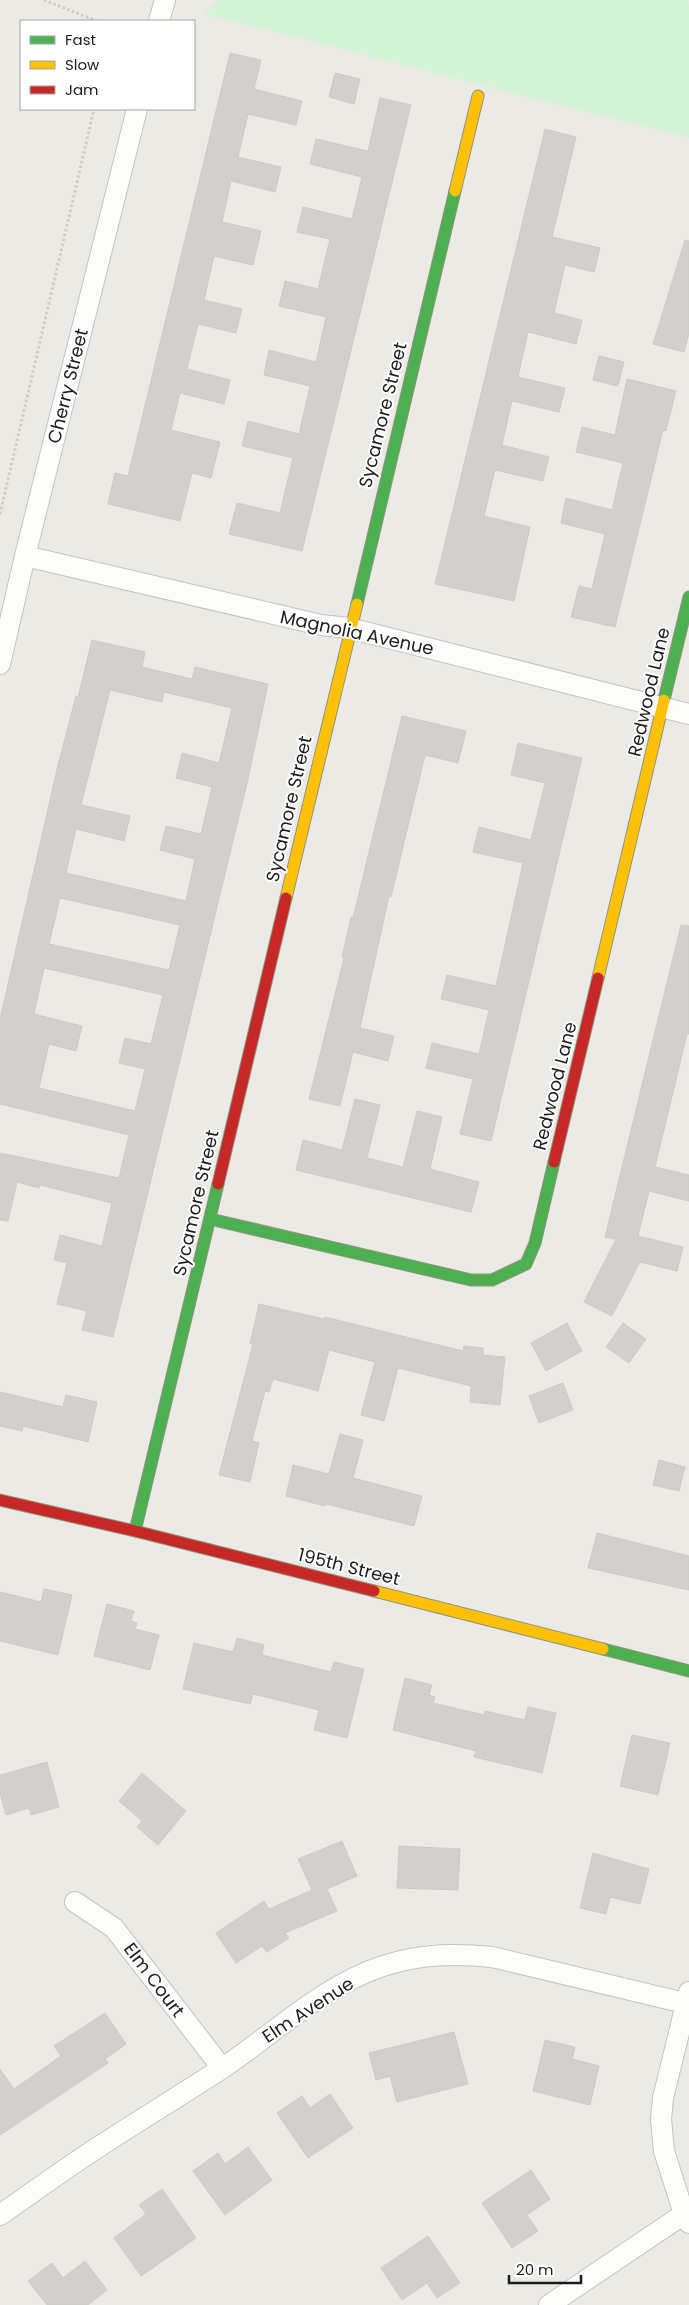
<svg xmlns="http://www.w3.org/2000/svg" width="689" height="2305" viewBox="0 0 689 2305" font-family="Poppins,sans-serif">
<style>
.park{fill:#d3f2d6}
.building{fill:#d2d0cc;stroke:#cecbc6;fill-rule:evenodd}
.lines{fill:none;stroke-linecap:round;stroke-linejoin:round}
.street-casing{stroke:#c3c3c1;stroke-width:22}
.fast-casing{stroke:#90947e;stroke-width:13}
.slow-casing{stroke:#90947e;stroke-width:13}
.jam-casing{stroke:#90947e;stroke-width:13}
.path{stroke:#d5c9c5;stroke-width:3;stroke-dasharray:2.5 2.5;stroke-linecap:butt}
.street{stroke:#fcfcfb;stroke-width:20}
.fast{stroke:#4caf50;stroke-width:11}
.slow{stroke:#ffc107;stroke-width:11}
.jam{stroke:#c62828;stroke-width:11}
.labels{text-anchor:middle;stroke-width:4;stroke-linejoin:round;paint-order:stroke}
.street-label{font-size:18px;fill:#1c1c1c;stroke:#fff}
</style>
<rect width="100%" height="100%" fill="#ebeae5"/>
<!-- park -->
<path class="park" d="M 218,0 L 686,0 L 689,3 L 689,138 L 204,14 Z"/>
<!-- building -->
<path class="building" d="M 230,53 L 261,60 L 254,89 L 302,101 L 296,125 L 248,114 L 238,157 L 281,167 L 275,192 L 231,181 L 222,222 L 261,231 L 253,265 L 214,256 L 204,300 L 242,309 L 236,333 L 198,324 L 187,369 L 230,380 L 224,404 L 180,393 L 171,430 L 220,442 L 211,478 L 192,473 L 180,521 L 108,504 L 115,473 L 128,476 Z
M 335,73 L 360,79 L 354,104 L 329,97 Z
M 380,98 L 411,105 L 302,551 L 229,534 L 237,503 L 280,513 L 293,458 L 242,446 L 248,421 L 299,434 L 310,386 L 264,375 L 269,350 L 316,362 L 326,317 L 279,306 L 285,281 L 318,289 L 330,239 L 297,232 L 303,207 L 352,219 L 362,177 L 310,164 L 316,139 L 368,151 Z
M 545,129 L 576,137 L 552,237 L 600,248 L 594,272 L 565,265 L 554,313 L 582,320 L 576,344 L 528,332 L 518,377 L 565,388 L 559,412 L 512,401 L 502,445 L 549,457 L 543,481 L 495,470 L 484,516 L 530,527 L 514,601 L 435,584 Z
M 685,240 L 689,241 L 689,333 L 684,352 L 653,344 Z
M 599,356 L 624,362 L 618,386 L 593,380 Z
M 627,379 L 676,391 L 666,431 L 663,430 L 615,627 L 571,617 L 579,586 L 592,589 L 605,534 L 561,523 L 566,498 L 612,510 L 623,463 L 576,452 L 582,427 L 615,435 Z
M 92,640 L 145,652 L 142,667 L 192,679 L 195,667 L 268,684 L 248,779 L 113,1337 L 82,1330 L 87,1311 L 57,1304 L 67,1263 L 54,1260 L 60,1235 L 102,1246 L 112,1203 L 40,1185 L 39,1188 L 17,1182 L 8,1221 L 0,1220 L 0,1153 L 119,1178 L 129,1135 L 0,1104 L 0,1019 L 58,765 L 76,696 L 78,697 ZM 110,690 L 162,702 L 164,692 L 232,708 L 219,763 L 182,753 L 176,778 L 212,787 L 201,834 L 166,826 L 160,850 L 195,859 L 186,901 L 66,873 L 76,829 L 124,841 L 130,816 L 81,805 ZM 60,898 L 180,925 L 169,970 L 49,944 ZM 44,968 L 163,995 L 151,1044 L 125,1038 L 119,1063 L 145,1069 L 135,1111 L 39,1088 L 49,1044 L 76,1051 L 82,1026 L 34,1014 Z
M 402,716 L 466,731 L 458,763 L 425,755 L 391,897 L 389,896 L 360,1028 L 394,1036 L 388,1061 L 353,1052 L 340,1106 L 309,1099 L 344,958 L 342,957 L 351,917 L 353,918 Z
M 518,743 L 582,758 L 491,1141 L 460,1134 L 473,1079 L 426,1068 L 432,1043 L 479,1054 L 489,1010 L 441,999 L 447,975 L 496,986 L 523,863 L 473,852 L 479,827 L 531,840 L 545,783 L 511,775 Z
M 681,925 L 689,926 L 689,1034 L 687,1034 L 655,1167 L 689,1175 L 689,1201 L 649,1191 L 638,1236 L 683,1247 L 677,1271 L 640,1262 L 612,1316 L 584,1302 L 616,1239 L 605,1237 Z
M 355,1099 L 380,1105 L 367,1158 L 403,1167 L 417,1111 L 442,1117 L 430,1169 L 479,1182 L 471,1212 L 296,1170 L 303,1140 L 342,1150 Z
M 259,1304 L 324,1319 L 325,1317 L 463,1351 L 464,1346 L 483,1348 L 483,1355 L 505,1357 L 500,1405 L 470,1402 L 471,1386 L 398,1368 L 384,1421 L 361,1415 L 375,1362 L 329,1350 L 318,1391 L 273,1379 L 269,1392 L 265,1391 L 252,1441 L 259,1443 L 250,1482 L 219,1475 L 253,1344 L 250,1344 Z
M 567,1323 L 582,1351 L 546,1371 L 531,1343 Z
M 623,1323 L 646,1339 L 629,1363 L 606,1347 Z
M 563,1383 L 573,1410 L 539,1423 L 529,1396 Z
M 0,1392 L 63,1407 L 66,1395 L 97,1402 L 88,1442 L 23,1426 L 22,1431 L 0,1426 Z
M 340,1434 L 363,1440 L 353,1478 L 422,1496 L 414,1526 L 326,1504 L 325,1506 L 286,1496 L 293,1465 L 329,1474 Z
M 659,1460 L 685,1467 L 679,1491 L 653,1485 Z
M 597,1533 L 689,1556 L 689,1590 L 588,1568 Z
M 44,1589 L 72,1595 L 58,1655 L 0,1641 L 0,1592 L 41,1602 Z
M 107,1604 L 134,1611 L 131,1621 L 137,1623 L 135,1629 L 159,1635 L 150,1670 L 94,1656 Z
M 237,1638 L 264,1645 L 262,1655 L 331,1672 L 334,1662 L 364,1669 L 347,1738 L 314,1730 L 319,1710 L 253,1694 L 250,1704 L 183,1689 L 194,1643 L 233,1652 Z
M 405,1678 L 432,1685 L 429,1695 L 435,1697 L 433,1703 L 484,1715 L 485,1711 L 525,1720 L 528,1707 L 556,1713 L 542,1773 L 474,1757 L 476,1751 L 393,1730 Z
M 632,1735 L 670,1743 L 658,1795 L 620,1786 Z
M 47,1762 L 59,1807 L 31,1815 L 29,1808 L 6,1815 L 0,1793 L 0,1775 Z
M 142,1773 L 186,1811 L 158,1845 L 137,1827 L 142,1821 L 119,1801 Z
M 342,1841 L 357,1876 L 327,1889 L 337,1911 L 285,1933 L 289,1938 L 267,1952 L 262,1946 L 236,1963 L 216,1933 L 264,1901 L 269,1909 L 312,1890 L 298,1859 Z
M 399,1846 L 460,1849 L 458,1890 L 397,1888 Z
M 593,1853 L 649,1869 L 640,1904 L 610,1897 L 606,1914 L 580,1908 Z
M 105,2013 L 126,2044 L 105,2059 L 108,2063 L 0,2135 L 0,2069 L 14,2089 L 61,2056 L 54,2046 Z
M 454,2032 L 468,2084 L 397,2102 L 390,2076 L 376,2080 L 369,2053 Z
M 545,2040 L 575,2047 L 572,2059 L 599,2066 L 590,2105 L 533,2091 Z
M 330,2094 L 353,2128 L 308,2158 L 277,2113 L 302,2096 L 310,2108 Z
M 248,2147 L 272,2180 L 225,2215 L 193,2171 L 218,2153 L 225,2164 Z
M 531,2170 L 550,2199 L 527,2215 L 538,2231 L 512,2248 L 482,2203 Z
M 162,2189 L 196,2238 L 141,2276 L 114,2238 L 146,2214 L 139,2205 Z
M 428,2236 L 460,2283 L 437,2298 L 427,2283 L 402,2300 L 381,2268 Z
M 85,2261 L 107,2290 L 88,2305 L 47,2305 L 28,2281 L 52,2263 L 63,2278 Z"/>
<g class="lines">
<!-- street casing -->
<g class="street-casing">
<path id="street" d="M 159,21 L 165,0
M 25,556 L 321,625 L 349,628 L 689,714
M 0,664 L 25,556 L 137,109
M 75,1902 L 114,1928 L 222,2068
M 689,1992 L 663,2098 L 661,2119 L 664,2151 L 684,2214 L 689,2223
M 0,2215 C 33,2192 66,2168 100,2146 C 140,2120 181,2095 221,2069 C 274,2034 322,1986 383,1966 C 420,1954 454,1953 492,1957 L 689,2004
M 549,2305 L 684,2214"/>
</g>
<!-- fast casing -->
<g class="fast-casing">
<path id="fast" d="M 357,604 L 455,191
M 664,700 L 689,597
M 210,1219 L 471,1280 L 492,1280 L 526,1264 L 535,1243 L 554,1162
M 135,1531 L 218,1184
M 603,1649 L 689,1671"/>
</g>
<!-- slow casing -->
<g class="slow-casing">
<path id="slow" d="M 455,191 L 478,96
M 286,898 L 357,604
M 598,978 L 664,700
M 374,1591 L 603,1649"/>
</g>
<!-- jam casing -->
<g class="jam-casing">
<path id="jam" d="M 554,1162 L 598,978
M 218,1184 L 286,898
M 0,1500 L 135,1531 L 374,1591"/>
</g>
<!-- path -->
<path class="path" d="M 44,0 L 97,21
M 0,514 L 94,109"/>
<!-- street -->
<use href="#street" class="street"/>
<!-- fast -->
<use href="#fast" class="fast"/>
<!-- slow -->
<use href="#slow" class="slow"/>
<!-- jam -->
<use href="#jam" class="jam"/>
</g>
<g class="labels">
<!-- street labels -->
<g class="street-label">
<text transform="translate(68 386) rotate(-76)" y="6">Cherry Street</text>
<text transform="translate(383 415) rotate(-76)" y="6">Sycamore Street</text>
<text transform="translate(357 633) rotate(12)" y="6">Magnolia Avenue</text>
<text transform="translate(649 692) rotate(-77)" y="6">Redwood Lane</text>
<text transform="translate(289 809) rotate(-77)" y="6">Sycamore Street</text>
<text transform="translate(555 1086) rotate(-76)" y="6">Redwood Lane</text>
<text transform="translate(196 1203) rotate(-77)" y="6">Sycamore Street</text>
<text transform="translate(349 1567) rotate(14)" y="6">195th Street</text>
<text transform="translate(154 1980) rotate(53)" y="6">Elm Court</text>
<text transform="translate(308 2010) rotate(-33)" y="6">Elm Avenue</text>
</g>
</g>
<!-- legend -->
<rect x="20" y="20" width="175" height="90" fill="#ffffff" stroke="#a4a4a4"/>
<rect x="30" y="36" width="25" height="8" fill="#4caf50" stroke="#a4a4a4"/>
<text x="65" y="45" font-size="15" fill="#1c1c1c">Fast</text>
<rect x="30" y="61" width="25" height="8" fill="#ffc107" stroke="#a4a4a4"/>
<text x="65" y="70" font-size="15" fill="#1c1c1c">Slow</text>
<rect x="30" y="86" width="25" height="8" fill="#c62828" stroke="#a4a4a4"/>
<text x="65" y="95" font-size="15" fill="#1c1c1c">Jam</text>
<!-- scale -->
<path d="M509 2275v8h72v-8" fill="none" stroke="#1c1c1c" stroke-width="2.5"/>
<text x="516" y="2275" font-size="15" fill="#1c1c1c" stroke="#ffffff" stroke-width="4" paint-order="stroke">20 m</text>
</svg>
